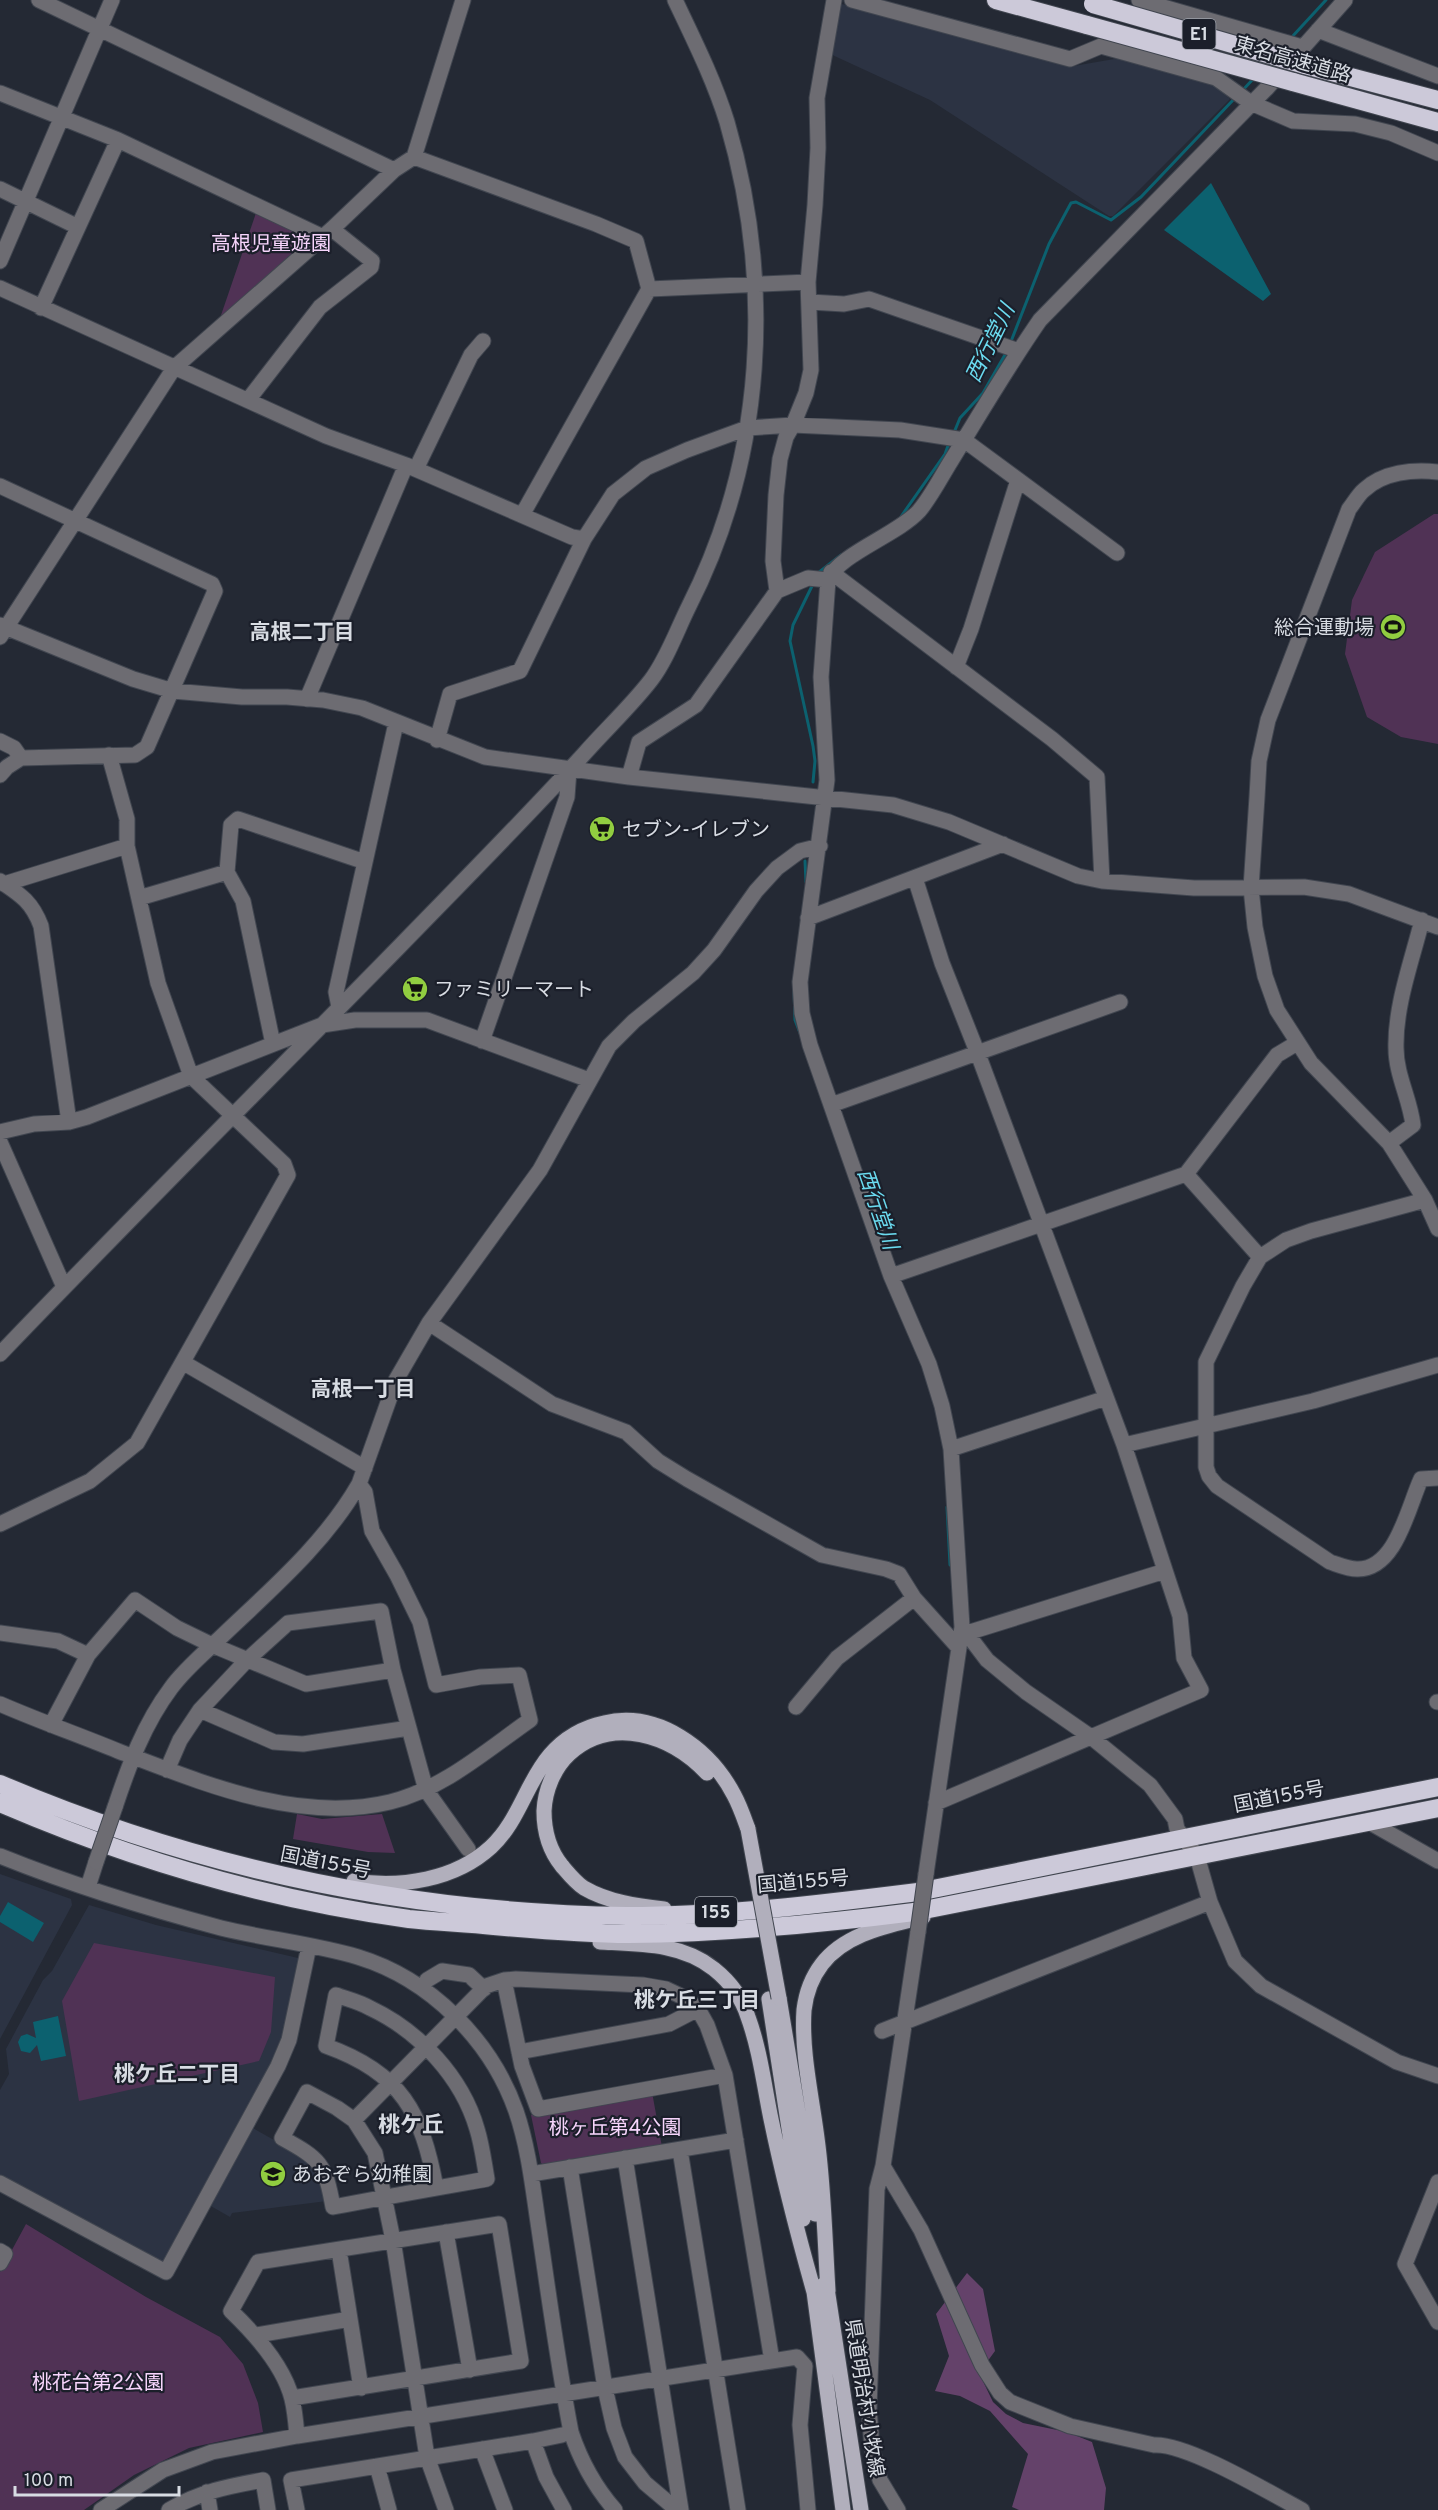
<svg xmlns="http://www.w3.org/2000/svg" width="1438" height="2510" viewBox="0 0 1438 2510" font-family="Overpass,'Noto Sans JP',sans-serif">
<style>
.built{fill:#2c3343}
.green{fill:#503255}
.forest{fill:#64426a}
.water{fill:#0c616f}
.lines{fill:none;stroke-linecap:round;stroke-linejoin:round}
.stream{stroke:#0c616f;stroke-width:3}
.minor-casing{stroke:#414650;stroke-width:17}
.major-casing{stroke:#414650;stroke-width:17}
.highway-casing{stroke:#414650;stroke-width:20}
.minor{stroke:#6d6c72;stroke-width:15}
.major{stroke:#b1afbc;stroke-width:15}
.highway{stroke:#ccc9d9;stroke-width:18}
.minor-bridge-casing{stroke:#414650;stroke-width:17;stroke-linecap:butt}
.major-bridge-casing{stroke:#414650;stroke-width:17;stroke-linecap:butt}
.highway-bridge-casing{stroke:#414650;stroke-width:20;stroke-linecap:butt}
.minor-bridge{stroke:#6d6c72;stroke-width:15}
.major-bridge{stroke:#b1afbc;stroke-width:15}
.highway-bridge{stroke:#ccc9d9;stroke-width:18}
.labels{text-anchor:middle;stroke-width:4.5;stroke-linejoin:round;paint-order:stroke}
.shield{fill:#1b1f2a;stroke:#9fa3ac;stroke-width:1.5}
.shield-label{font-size:18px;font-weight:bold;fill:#d8dce3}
.street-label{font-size:20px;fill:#d8dce3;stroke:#1b1f2a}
.park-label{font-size:20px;fill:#f7d5fc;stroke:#1b1f2a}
.poi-label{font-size:20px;fill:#d8dce3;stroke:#1b1f2a;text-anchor:start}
.water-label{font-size:21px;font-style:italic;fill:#6bdbf0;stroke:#1b1f2a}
.neighbourhood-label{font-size:21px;font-weight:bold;fill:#d8dce3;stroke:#1b1f2a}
.quarter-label{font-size:22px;font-weight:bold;fill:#d8dce3;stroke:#1b1f2a}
</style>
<rect width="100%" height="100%" fill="#242934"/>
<!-- built -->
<path class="built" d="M 838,3 L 959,35 L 1068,67 L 1120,58 L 1215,85 L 1230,99 L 1113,216 L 1109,216 L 930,100 L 828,53 Z
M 0,1874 L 71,1899 L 72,1905 L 0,2039 Z
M 89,1905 L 156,1925 L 298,1958 L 300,1962 L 284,2040 L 166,2262 L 160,2263 L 0,2177 L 0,2090 L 9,2074 L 6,2049 L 43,1980 L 52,1971 Z
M 251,2127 L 313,2162 L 327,2201 L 232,2213 L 230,2217 L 209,2205 Z"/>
<!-- green -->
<path class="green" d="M 257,210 L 311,236 L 311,240 L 218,324 Z
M 1434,514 L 1438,514 L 1438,744 L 1401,737 L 1367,717 L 1345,654 L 1352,600 L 1375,552 Z
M 297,1814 L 322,1819 L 382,1814 L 395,1853 L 368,1852 L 293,1839 Z
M 94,1943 L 275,1977 L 271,2032 L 259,2061 L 79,2101 L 62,2001 Z
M 652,2092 L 662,2147 L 545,2166 L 541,2163 L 531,2115 Z
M 26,2224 L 146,2297 L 220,2337 L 243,2364 L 258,2403 L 263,2432 L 189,2448 L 134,2475 L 84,2510 L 0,2510 L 0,2272 Z"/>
<!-- forest -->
<path class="forest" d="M 967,2273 L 983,2289 L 995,2351 L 979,2373 L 993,2402 L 1006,2414 L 1023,2423 L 1067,2432 L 1092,2442 L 1106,2488 L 1104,2510 L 1019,2510 L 1012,2507 L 1028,2454 L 990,2411 L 960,2396 L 935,2391 L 949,2356 L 936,2314 Z"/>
<!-- water -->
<path class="water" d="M 1211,183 L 1271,294 L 1263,301 L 1164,230 Z
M 8,1902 L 44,1923 L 33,1942 L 0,1922 L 0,1916 Z
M 58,2016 L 66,2056 L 41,2061 L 37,2045 L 30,2053 L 21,2051 L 18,2042 L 21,2036 L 27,2034 L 36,2038 L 33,2022 Z"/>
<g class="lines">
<!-- stream -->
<path class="stream" d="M 1291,38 L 1326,0
M 1242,91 L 1254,78
M 1010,344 L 1049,244 L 1071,203 L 1076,202 L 1111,220 L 1141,197 L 1235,98
M 953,435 L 960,418 L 983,393 L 1006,353
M 900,518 L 945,454 L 949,443
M 818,573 L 841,555
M 813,584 L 793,625 L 790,641 L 813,746 L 815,761 L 813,782
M 805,861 L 806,882
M 794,990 L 795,1020 L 800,1033
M 947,1507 L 950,1565"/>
<!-- minor casing -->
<g class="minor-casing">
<path id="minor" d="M 39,0 L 394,170
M 852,0 L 1070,59 L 1101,46 L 1216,78 L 1251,103 L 1293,121 L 1355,124 L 1391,133 L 1438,153
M 1139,0 L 1302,47
M 1318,30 L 1438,76
M 0,93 L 118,140 L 323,237
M 414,157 L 596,224 L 636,241 L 649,289 L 808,282
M 0,189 L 78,227
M 0,261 L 112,0
M 0,288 L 326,436 L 406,465 L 572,537 L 584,539 L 613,494 L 646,468 L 687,450 L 747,428 L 793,425 L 900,430 L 964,440 L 1117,553
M 810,302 L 844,304 L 869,299 L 1019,351
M 41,308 L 118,140
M 248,400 L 320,307 L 371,267 L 372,261 L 332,229
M 416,469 L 471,355 L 483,341
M 1438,472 C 1413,469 1383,472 1364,490 C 1358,495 1354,503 1349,509 L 1268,720 L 1259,761 L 1257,797 L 1251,888 L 1255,927 L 1265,976 L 1277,1010 L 1311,1063 L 1389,1143 L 1425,1200 L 1438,1229
M 0,486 L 212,584 L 215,591 L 147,747 L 135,755 L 21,758 L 7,767 L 0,775
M 522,515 L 649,289
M 831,572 L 1052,739 L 1097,777 L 1102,881
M 777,591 L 773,561 L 776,495 L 780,459 L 786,437 L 793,425 L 806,393 L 811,370 L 808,282 L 815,205 L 818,148 L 817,98 L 834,0
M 0,625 L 133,679 L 173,691 L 242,697 L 287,697 L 323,700 L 362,708 L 485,757 L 629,777 L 893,805 L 949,822 L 1078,876 L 1102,881 L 1194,888 L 1304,887 L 1349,894 L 1438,927
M 0,637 L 174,368 L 332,229 L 394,170 L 414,157 L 463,0
M 956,667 L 971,629 L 1018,480
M 307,699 L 406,465
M 437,740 L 450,694 L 520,671 L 584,539
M 0,741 L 14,748 L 21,758
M 629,777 L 639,742 L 696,705 L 777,591 L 808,578 L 828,580
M 227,872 L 243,901 L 273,1044
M 915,878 L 942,963 L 978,1054 L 1124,1445 L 1180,1616 L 1184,1658 L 1201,1690 L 936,1803
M 0,881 C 21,895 32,902 41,926 L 69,1122
M 4,884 L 127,846
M 139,898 L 227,872 L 231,825 L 238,819 L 365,862
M 808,918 L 1003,844
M 339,1007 L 336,992 L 396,723
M 482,1041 L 567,797 L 569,770
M 831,1105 L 1120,1002
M 0,1132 L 34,1124 L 69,1122 L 87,1117 L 322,1025 L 355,1020 L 427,1020 L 589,1080
M 0,1142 L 64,1287
M 1389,1143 L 1413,1125 C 1410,1099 1396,1075 1396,1048 C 1395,1005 1412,961 1422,920
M 1186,1174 L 1260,1257
M 1425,1200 L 1311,1231 L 1286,1240 L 1260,1257 L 1243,1286 L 1206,1362 L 1206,1467 L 1209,1476 L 1217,1486 L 1330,1562 C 1339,1565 1348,1569 1357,1569 C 1396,1570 1408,1507 1421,1479 L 1438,1478
M 891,1276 L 1186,1174 L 1277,1055 L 1297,1043
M 429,1323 L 552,1404 L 626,1432 L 658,1461 L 687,1479 L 822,1555 L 886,1569 L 899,1574 L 914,1598 L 958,1647
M 0,1354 C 130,1218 263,1086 395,951 C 458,886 523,821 584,754 C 606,729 631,706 651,680 C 667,659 677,630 689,606 C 765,456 774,283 727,122 C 714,80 694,40 675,0
M 184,1363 L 365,1468
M 1124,1445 L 1313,1401 L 1438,1365
M 951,1449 L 1106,1398
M 0,1524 L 90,1481 L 137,1443 L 288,1175 L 284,1164 L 191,1076 L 158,983 L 127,846 L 127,819 L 109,755
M 962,1627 L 987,1660 L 1026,1692 L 1091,1737 L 1150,1785 L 1175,1819 L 1177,1829 L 1197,1856 L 1210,1902 L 1235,1961 L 1261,1986 L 1397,2062 L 1438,2076
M 0,1633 L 58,1641 L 88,1655
M 967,1633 L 1165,1571
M 1437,1702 L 1438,1702
M 0,1704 C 39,1721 79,1735 118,1751 C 203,1783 298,1824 390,1802 C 443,1789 487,1750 530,1720 L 519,1675 L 480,1677 L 436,1685 L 420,1622 L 397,1575 L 372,1531 L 365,1492 L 359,1484
M 796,1707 L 837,1658 L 914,1598
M 200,1710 L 274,1742 L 303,1744 L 409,1728
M 51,1725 L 88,1655 L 135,1600 L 177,1628 L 212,1645 L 306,1684 L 393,1670
M 167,1770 L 180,1740 L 200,1710 L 247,1660 L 288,1623 L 381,1611 L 393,1670 L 426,1790 L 468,1849
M 115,1807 C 129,1765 144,1724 171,1688 C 184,1670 203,1654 219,1639 C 269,1591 324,1545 359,1484 L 396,1380 L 429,1323 L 540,1170 L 609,1046 L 634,1021 L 693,973 L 714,950 L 756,891 L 777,868 L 800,851 L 820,846
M 1369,1822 L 1438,1861
M 0,1856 C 72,1885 146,1908 221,1928 C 266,1939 314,1944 358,1957 C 430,1979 491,2040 516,2111 C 529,2149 533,2190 539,2229 C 549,2297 558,2365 571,2432 C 581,2462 594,2486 615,2510
M 926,1874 L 962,1627 L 951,1449 L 942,1406 L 929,1364 L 891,1276 L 810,1045 L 802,1013 L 800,982 L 827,780 L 821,677 L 828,580 C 839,554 897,535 919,511 C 931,497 941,477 951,461 C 980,414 1008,366 1040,320 L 1267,88 L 1345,0
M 88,1887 L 96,1862
M 427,1980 L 442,1971 L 469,1975 L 484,1989
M 504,1980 L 522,2066 L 538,2109 L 725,2075
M 882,2031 L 1210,1902
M 519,2052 L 669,2024 L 698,2009
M 354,2120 L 486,1986 L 504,1980 L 516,1979 L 643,1985 L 666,1989 L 685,1998 L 698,2009 L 707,2025 L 725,2075 L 772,2361
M 680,2150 L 738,2510
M 625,2158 L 681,2510
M 883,2166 L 921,2230 L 982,2365 L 1000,2393 L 1010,2402 L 1070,2426 L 1154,2445 C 1187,2443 1270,2493 1302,2510
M 570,2167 L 605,2388 L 614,2428 L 625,2457 L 645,2483 L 677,2510
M 531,2174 L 736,2140
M 1438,2182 L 1405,2264 L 1438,2322
M 0,2183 L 166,2272 L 278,2066 L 289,2040 L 309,1946
M 436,2188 C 422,2113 402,2073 326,2046 L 336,1995 C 347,1999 360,2002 370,2008 C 419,2031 462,2077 477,2129 C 482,2145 484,2162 487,2179 C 436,2188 384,2197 333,2207 C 325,2163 320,2159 282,2138 L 307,2092 L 337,2108 L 354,2120 L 375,2153 L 393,2240 L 427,2457 L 446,2510
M 446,2232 L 470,2370
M 339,2250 L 361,2388
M 0,2251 L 5,2254 L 0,2263
M 257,2335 L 350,2319
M 292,2398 L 521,2361 L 499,2224 L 258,2262 L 231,2311 C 255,2334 284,2366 292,2399 C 295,2411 296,2424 297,2436
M 533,2441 L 562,2435
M 482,2449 L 505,2510
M 377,2466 L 389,2510
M 207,2492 L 210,2510
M 101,2510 L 163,2470 L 212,2452 L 297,2436 L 797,2357 L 805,2366 L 800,2425 L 808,2510
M 169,2510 C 199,2492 229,2486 263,2480 L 268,2510
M 297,2510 L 291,2480 L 533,2441 L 546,2477 L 564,2510
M 898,2510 L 880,2480 L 872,2448 L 869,2408 L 877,2189 L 883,2166 L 918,1932"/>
</g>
<!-- major casing -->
<g class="major-casing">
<path id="major" d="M 354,1881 C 401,1888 455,1880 491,1847 C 519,1821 526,1783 550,1755 C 564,1738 584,1727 604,1723 C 658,1710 710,1749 734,1795 C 740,1806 744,1818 748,1829
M 664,1909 C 637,1906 608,1902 584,1888 C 576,1883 568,1873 562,1866 C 549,1850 544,1832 544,1811 C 545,1790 554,1768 569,1754 C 612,1715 671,1735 707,1773
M 600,1942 C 639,1944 682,1943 714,1969 C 729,1981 742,1998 748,2017 C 760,2050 764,2085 771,2119 C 783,2177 798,2235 814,2292
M 779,1998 L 815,2214
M 769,1999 L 803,2219
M 826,2282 L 861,2510
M 813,2284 L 843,2510
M 828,2291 C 825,2243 824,2194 818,2146 C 813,2102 801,2054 804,2010 C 806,1993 812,1977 822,1964 C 846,1933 888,1926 923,1917"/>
</g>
<!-- highway casing -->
<g class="highway-casing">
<path id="highway" d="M 996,0 L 1087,25
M 1305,65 L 1438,100
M 1293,82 L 1438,122
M 0,1784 C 202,1870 408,1913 627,1916 C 724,1916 822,1904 918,1892 L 1438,1787
M 0,1803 C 130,1859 269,1900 409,1919 C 437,1922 466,1923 494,1926 C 539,1930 584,1934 629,1934 C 724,1933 820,1924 914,1912 L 1438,1808"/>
</g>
<!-- minor -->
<use href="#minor" class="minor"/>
<!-- major -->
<use href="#major" class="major"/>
<!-- highway -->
<use href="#highway" class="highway"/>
<!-- minor-bridge casing -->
<g class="minor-bridge-casing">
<path id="minor-bridge" d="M 96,1862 L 115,1807
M 918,1932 L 926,1874"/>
</g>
<!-- major-bridge casing -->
<g class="major-bridge-casing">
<path id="major-bridge" d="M 748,1829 L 779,1998"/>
</g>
<!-- highway-bridge casing -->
<g class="highway-bridge-casing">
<path id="highway-bridge" d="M 1093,4 L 1305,65
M 1087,25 L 1293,82"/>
</g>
<!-- minor-bridge -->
<use href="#minor-bridge" class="minor-bridge"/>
<!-- major-bridge -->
<use href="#major-bridge" class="major-bridge"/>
<!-- highway-bridge -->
<use href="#highway-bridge" class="highway-bridge"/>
</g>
<!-- icons -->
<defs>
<g id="stadium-disc" transform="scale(1.35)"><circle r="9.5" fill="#91cd40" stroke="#1b1f2a"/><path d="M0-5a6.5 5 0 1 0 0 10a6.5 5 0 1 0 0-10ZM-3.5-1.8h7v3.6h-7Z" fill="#111"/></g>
<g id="supermarket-disc" transform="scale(1.35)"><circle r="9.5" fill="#91cd40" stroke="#1b1f2a"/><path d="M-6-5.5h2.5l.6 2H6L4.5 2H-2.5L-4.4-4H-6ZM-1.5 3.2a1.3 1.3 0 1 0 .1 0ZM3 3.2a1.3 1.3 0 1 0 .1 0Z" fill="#111"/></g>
<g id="school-disc" transform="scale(1.35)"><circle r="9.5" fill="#91cd40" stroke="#1b1f2a"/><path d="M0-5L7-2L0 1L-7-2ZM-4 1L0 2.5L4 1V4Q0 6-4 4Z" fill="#111"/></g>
</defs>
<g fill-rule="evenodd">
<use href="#stadium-disc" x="1393" y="627"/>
<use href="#supermarket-disc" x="602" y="829"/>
<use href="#supermarket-disc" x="415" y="989"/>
<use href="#school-disc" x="273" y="2174"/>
</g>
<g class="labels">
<!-- shield labels -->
<g class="shield">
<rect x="1182.5" y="19" width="33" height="30" rx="4.5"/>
<rect x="695" y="1897" width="42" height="30" rx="4.5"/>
</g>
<g class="shield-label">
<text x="1199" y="40">E1</text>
<text x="716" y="1918">155</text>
</g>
<!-- street labels -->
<g class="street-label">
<text transform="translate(1293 59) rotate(16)" y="7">東名高速道路</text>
<text transform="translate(1279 1796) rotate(-11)" y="7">国道155号</text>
<text transform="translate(326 1862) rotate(11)" y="7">国道155号</text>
<text transform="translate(803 1881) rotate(-5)" y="7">国道155号</text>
<text transform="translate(865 2398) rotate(81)" y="7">県道明治村小牧線</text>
</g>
<!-- park labels -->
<g class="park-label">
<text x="271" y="250">高根児童遊園</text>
<text x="615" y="2134">桃ヶ丘第4公園</text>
<text x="98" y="2389">桃花台第2公園</text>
</g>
<!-- poi labels -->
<g class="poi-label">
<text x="1374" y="634" text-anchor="end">総合運動場</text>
<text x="622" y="836">セブン-イレブン</text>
<text x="434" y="996">ファミリーマート</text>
<text x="292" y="2181">あおぞら幼稚園</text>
</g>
<!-- water labels -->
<g class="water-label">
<text transform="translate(990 343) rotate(-64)" y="7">西行堂川</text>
<text transform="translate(878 1209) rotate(71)" y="7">西行堂川</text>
</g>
<!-- neighbourhood labels -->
<g class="neighbourhood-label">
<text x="302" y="639">高根二丁目</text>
<text x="363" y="1396">高根一丁目</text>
<text x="697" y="2007">桃ケ丘三丁目</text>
<text x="177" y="2081">桃ケ丘二丁目</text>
</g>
<!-- quarter labels -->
<g class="quarter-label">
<text x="411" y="2132">桃ケ丘</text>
</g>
</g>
<!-- scale -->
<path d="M15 2486v9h164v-9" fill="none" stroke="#d8dce3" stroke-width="3"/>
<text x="24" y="2486" font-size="18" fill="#d8dce3" stroke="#1b1f2a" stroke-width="4.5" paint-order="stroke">100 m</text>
</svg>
